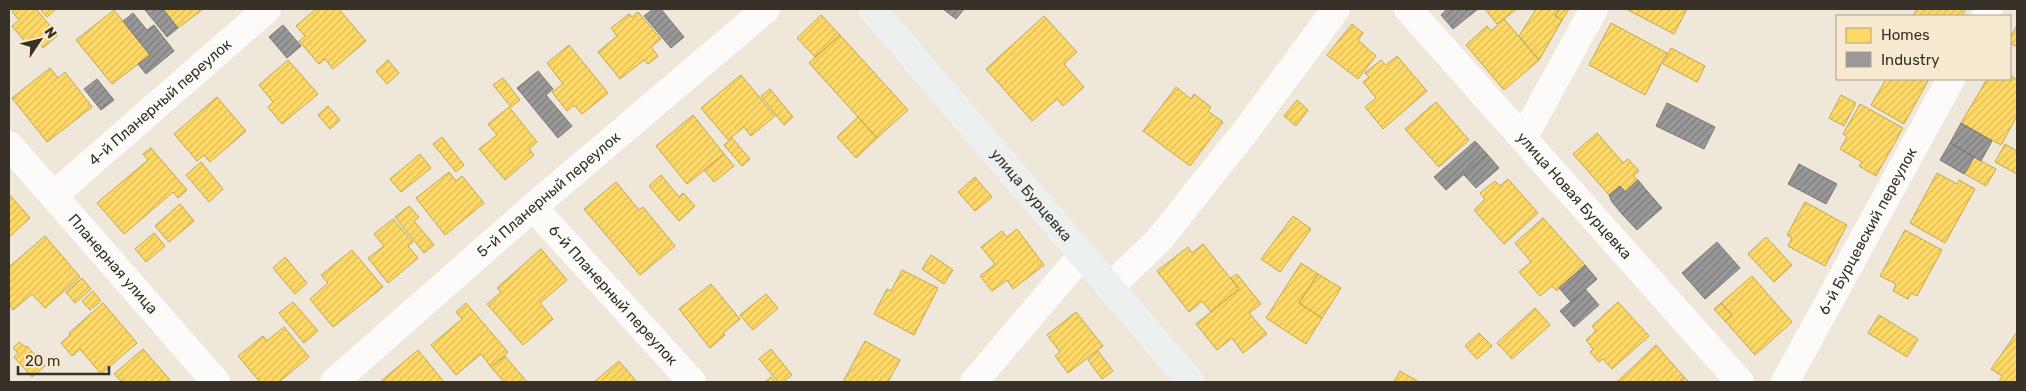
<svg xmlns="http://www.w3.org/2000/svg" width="2026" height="391" viewBox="0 0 2026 391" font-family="Rubik,sans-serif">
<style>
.homes{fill:url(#homes-hatch);stroke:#c3a753}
.industry{fill:url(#industry-hatch);stroke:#7c7a77}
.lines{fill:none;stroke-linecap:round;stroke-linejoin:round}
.street{stroke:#fdfbf9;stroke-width:28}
.secondary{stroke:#ecf1ef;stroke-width:28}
.labels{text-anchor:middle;stroke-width:5;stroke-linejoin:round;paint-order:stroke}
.street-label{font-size:15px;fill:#373128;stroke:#f8e9d1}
</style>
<defs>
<pattern id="homes-hatch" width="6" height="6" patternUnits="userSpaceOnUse" patternTransform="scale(1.25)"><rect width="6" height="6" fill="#ffd966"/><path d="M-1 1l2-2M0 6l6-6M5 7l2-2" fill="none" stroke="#dbbb58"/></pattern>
<pattern id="industry-hatch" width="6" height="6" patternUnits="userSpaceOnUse" patternTransform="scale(1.25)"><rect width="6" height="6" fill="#999"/><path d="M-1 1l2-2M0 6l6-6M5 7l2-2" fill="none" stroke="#7e7d7d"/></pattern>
</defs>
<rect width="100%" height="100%" fill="#efe7da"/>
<!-- homes -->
<path class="homes" d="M 16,9 L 36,9 L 58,35 L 43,48 L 34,37 L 26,43 L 12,26 L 19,20 L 12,12 Z
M 40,9 L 56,9 L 47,17 Z
M 163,9 L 203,9 L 178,28 Z
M 316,9 L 339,9 L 366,41 L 333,69 L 325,59 L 319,64 L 299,41 L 305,36 L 296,26 Z
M 1485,9 L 1517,9 L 1497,24 Z
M 1536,9 L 1557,9 L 1559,10 L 1555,16 L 1562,20 L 1539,60 L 1519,36 Z
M 1557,9 L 1569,9 L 1562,20 L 1555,16 L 1559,10 Z
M 1626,9 L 1687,9 L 1674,34 Z
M 1917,9 L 1966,9 L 1961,16 L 1913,16 Z
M 114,10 L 150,55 L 112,84 L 76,40 Z
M 638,12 L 661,39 L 651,47 L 658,56 L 648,64 L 644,60 L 620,79 L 598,52 L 617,36 L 611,28 L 629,14 L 632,17 Z
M 821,15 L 840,35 L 815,57 L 797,38 Z
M 1044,16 L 1077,52 L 1064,64 L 1084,87 L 1063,106 L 1057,99 L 1032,121 L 986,69 Z
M 1504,19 L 1539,60 L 1504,90 L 1466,45 L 1487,26 L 1491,31 Z
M 1611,23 L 1667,53 L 1645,95 L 1589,65 Z
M 1352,24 L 1363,33 L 1358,40 L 1376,56 L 1358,79 L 1327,55 Z
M 2017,25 L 2017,47 L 2010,43 L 2010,38 Z
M 840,35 L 908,110 L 877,138 L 809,63 Z
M 569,45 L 608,93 L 582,114 L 574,105 L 567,111 L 552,92 L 563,84 L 547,63 Z
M 1671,48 L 1705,66 L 1697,82 L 1663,64 Z
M 1397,56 L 1427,91 L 1383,129 L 1365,107 L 1376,98 L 1363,82 L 1369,77 L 1365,73 L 1381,60 L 1386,65 Z
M 288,60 L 318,94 L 282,124 L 268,107 L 273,102 L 259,85 Z
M 388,60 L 399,73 L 387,84 L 376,71 Z
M 50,68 L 58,78 L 65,72 L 92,107 L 47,142 L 12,98 Z
M 741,75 L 775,116 L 751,136 L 744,127 L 728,140 L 701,108 Z
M 2010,75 L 2017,80 L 2017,116 L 2001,145 L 1961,123 L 1987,79 L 2010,79 Z
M 503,78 L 520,100 L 511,107 L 493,85 Z
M 1886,79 L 1929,79 L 1904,124 L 1871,105 Z
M 1176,87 L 1191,99 L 1194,94 L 1211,107 L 1208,111 L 1223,122 L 1190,166 L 1143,131 Z
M 770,89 L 793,117 L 784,125 L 761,96 Z
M 1841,95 L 1856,103 L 1844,126 L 1829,118 Z
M 217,97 L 246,131 L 210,162 L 204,155 L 197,161 L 174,134 Z
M 1297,100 L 1308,110 L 1296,126 L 1284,116 Z
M 1436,102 L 1469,140 L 1439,167 L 1405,129 Z
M 1860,104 L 1903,128 L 1876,176 L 1859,166 L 1862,162 L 1840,149 L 1847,137 L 1843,134 Z
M 328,106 L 340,120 L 330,129 L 318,115 Z
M 509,107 L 537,142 L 529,149 L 534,155 L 505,180 L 479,149 L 497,135 L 488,124 Z
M 693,115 L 724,154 L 687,184 L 656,146 Z
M 858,117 L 877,138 L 856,158 L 837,137 Z
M 1597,133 L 1623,163 L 1628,159 L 1639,171 L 1633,176 L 1638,180 L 1625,192 L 1620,186 L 1609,195 L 1573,154 Z
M 442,137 L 464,165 L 456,172 L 433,144 Z
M 732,138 L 750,159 L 742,166 L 724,145 Z
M 2005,144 L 2017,151 L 2017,174 L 1995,162 Z
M 151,148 L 187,190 L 178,198 L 173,192 L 124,234 L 97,203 L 148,160 L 143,154 Z
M 420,154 L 431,168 L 401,192 L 390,179 Z
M 724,154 L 734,166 L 714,182 L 704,170 Z
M 1974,157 L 1996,169 L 1986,186 L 1965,174 Z
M 201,162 L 223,189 L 209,202 L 186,175 Z
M 449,172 L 456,181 L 462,176 L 484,203 L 445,235 L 416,198 Z
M 1937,173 L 1957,184 L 1959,180 L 1975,189 L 1945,243 L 1910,223 Z
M 661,175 L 679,197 L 683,193 L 695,206 L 679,221 L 649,186 Z
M 975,177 L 992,197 L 975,211 L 958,192 Z
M 1508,179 L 1538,213 L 1504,244 L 1474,210 L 1485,199 L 1480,193 L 1495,181 L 1500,186 Z
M 616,182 L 639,210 L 643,207 L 675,246 L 640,275 L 584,209 Z
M 9,194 L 30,218 L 9,237 Z
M 1805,202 L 1847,225 L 1825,266 L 1788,246 L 1792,238 L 1787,235 Z
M 180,204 L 194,221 L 169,242 L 155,226 Z
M 409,206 L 419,217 L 414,221 L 434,245 L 424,253 L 395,217 Z
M 1293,216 L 1311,229 L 1280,272 L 1261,259 Z
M 1543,218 L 1585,265 L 1557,291 L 1552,286 L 1540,296 L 1519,272 L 1531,262 L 1515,243 Z
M 393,219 L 413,242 L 408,246 L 418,258 L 388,283 L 368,258 L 384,246 L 374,234 Z
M 1017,229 L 1044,265 L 1013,289 L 1007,280 L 992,291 L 980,276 L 995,264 L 981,247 L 1002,231 L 1007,237 Z
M 1905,230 L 1942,250 L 1917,296 L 1911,293 L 1908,299 L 1893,291 L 1896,284 L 1880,276 Z
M 154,233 L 165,246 L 146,262 L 135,249 Z
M 45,236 L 80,277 L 45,308 L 32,294 L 13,310 L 9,304 L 9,267 Z
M 1766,237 L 1792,265 L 1774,282 L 1748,254 Z
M 1203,244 L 1239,289 L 1211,312 L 1202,301 L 1189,312 L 1157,271 L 1188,247 L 1192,253 Z
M 541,249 L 567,280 L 540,303 L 553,319 L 523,345 L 487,304 L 501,292 L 497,288 Z
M 352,250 L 383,287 L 333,327 L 310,299 L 328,283 L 321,275 Z
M 931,255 L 953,270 L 944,284 L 922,269 Z
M 285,257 L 307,283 L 295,294 L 273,268 Z
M 1301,263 L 1318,274 L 1299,303 L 1322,318 L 1306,344 L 1266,318 Z
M 902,270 L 938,288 L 914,335 L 874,314 L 887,289 L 891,291 Z
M 1237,274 L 1261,304 L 1249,313 L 1267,334 L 1243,353 L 1232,338 L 1217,350 L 1196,324 L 1239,289 L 1231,278 Z
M 1318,274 L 1341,288 L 1322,318 L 1299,303 Z
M 1752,276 L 1792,322 L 1755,355 L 1725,321 L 1732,315 L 1721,303 Z
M 82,278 L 91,289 L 75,303 L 66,292 Z
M 711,284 L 740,319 L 723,333 L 725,335 L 710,348 L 679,309 Z
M 93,291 L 101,301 L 90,310 L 82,301 Z
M 766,294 L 778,308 L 753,330 L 740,315 Z
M 293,302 L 318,331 L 304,343 L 279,313 Z
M 1618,302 L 1649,336 L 1612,369 L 1603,359 L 1599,362 L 1590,352 L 1593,349 L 1586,340 L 1596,331 L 1592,326 Z
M 103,303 L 137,343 L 101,374 L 80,349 L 72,356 L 61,343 L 70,335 L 69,333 Z
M 466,303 L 508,352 L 491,367 L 481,354 L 456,375 L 431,345 L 462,319 L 456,312 Z
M 1721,303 L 1732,315 L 1725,321 L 1714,309 Z
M 1535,308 L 1550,325 L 1512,359 L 1497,343 Z
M 1076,312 L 1103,346 L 1068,373 L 1055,356 L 1060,352 L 1047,335 Z
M 1879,315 L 1918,339 L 1907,357 L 1868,333 Z
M 284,327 L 309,357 L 279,382 L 260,382 L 238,356 L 263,336 L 267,341 Z
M 2017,332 L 2017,382 L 1999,382 L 2002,376 L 1991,369 Z
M 1479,333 L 1492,346 L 1477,359 L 1465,346 Z
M 865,341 L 900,360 L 888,382 L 848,382 L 844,380 Z
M 19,342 L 25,347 L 27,346 L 45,366 L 32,377 L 14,357 L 18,353 L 13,348 Z
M 1656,345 L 1684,377 L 1679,382 L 1617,382 Z
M 143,349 L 170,380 L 168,382 L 122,382 L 114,374 Z
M 771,349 L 792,375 L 783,382 L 778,382 L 759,359 Z
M 418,350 L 444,382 L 380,382 Z
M 1098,351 L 1113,371 L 1102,379 L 1088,360 Z
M 505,356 L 527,382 L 504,382 L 491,367 Z
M 619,361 L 637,382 L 594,382 Z
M 1400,371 L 1419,382 L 1394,382 Z
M 771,377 L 775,382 L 765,382 Z
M 1684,377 L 1689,382 L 1679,382 Z"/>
<!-- industry -->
<path class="industry" d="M 147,9 L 163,9 L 178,28 L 167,37 L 145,10 Z
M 653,9 L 661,9 L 684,37 L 671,48 L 644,16 Z
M 943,9 L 964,9 L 956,19 Z
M 1447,9 L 1478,9 L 1453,29 L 1441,15 Z
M 133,13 L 147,30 L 154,25 L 174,51 L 146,74 L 138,64 L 150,55 L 123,21 Z
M 283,25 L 301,46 L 287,58 L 269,37 Z
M 538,71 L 553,89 L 546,95 L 572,126 L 558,138 L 517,88 Z
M 97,79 L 114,100 L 101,110 L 84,89 Z
M 1667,103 L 1715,127 L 1704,149 L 1656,126 Z
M 1961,123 L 1992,141 L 1981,161 L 1950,143 Z
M 1475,141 L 1487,154 L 1446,190 L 1434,177 Z
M 1950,143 L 1974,157 L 1964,174 L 1940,160 Z
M 1487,154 L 1499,168 L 1476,188 L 1464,175 Z
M 1799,164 L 1837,184 L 1826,204 L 1788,184 Z
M 1638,180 L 1647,191 L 1622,214 L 1612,202 L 1609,195 L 1620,186 L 1625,192 Z
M 1647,191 L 1662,208 L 1637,230 L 1622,214 Z
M 1717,242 L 1740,268 L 1705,299 L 1682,273 Z
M 1585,265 L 1597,279 L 1571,302 L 1559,288 Z
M 1585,289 L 1599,305 L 1574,327 L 1560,311 Z"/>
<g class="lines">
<!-- street -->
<g class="street">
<path id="s1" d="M 1408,9 L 1740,382"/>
<path d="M 1985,16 L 1989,9"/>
<path d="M 1523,138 L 1594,9"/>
<path id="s2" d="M 9,145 L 216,382"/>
<path id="s3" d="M 54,195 L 267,9"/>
<path id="s4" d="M 533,207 L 692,382"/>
<path d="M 1110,287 L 1159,240 L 1248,128 L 1336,9"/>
<path id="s5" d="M 334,382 L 533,207 L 766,9"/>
<path d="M 974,382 L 1082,255"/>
<path id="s6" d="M 1785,382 L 1951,79"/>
</g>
<!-- secondary -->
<path class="secondary" id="s7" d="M 872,9 L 1191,382"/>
</g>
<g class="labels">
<!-- street labels -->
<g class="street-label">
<text dy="5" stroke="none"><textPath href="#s3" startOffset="141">4-й Планерный переулок</textPath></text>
<text dy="5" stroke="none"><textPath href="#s5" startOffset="285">5-й Планерный переулок</textPath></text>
<text dy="5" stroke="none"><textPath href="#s7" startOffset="245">улица Бурцевка</textPath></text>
<text dy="5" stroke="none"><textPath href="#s1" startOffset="250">улица Новая Бурцевка</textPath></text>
<text dy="5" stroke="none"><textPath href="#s6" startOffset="172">6-й Бурцевский переулок</textPath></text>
<text dy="5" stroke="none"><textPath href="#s2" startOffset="158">Планерная улица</textPath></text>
<text dy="5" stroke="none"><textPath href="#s4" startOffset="119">6-й Планерный переулок</textPath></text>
</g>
</g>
<!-- border -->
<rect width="2026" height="391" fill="none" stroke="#373128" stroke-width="20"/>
<!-- legend -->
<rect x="1836" y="15" width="175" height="65" fill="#f8e9d1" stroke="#ab9f8d"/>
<rect x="1846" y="28" width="25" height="15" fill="#ffd966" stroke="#ab9f8d"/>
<text x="1881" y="40" font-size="15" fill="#373128">Homes</text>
<rect x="1846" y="52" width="25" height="15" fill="#999999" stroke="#ab9f8d"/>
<text x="1881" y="65" font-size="15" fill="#373128">Industry</text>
<!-- north arrow -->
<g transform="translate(40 40) rotate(55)" stroke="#f8e9d1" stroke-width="4" paint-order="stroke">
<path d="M0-4L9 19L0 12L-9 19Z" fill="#373128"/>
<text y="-8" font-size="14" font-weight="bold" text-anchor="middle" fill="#373128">N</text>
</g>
<!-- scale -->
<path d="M18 366v8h91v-8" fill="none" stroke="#373128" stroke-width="2.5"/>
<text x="25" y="366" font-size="15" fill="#373128" stroke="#f8e9d1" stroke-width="4" paint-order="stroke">20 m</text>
</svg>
